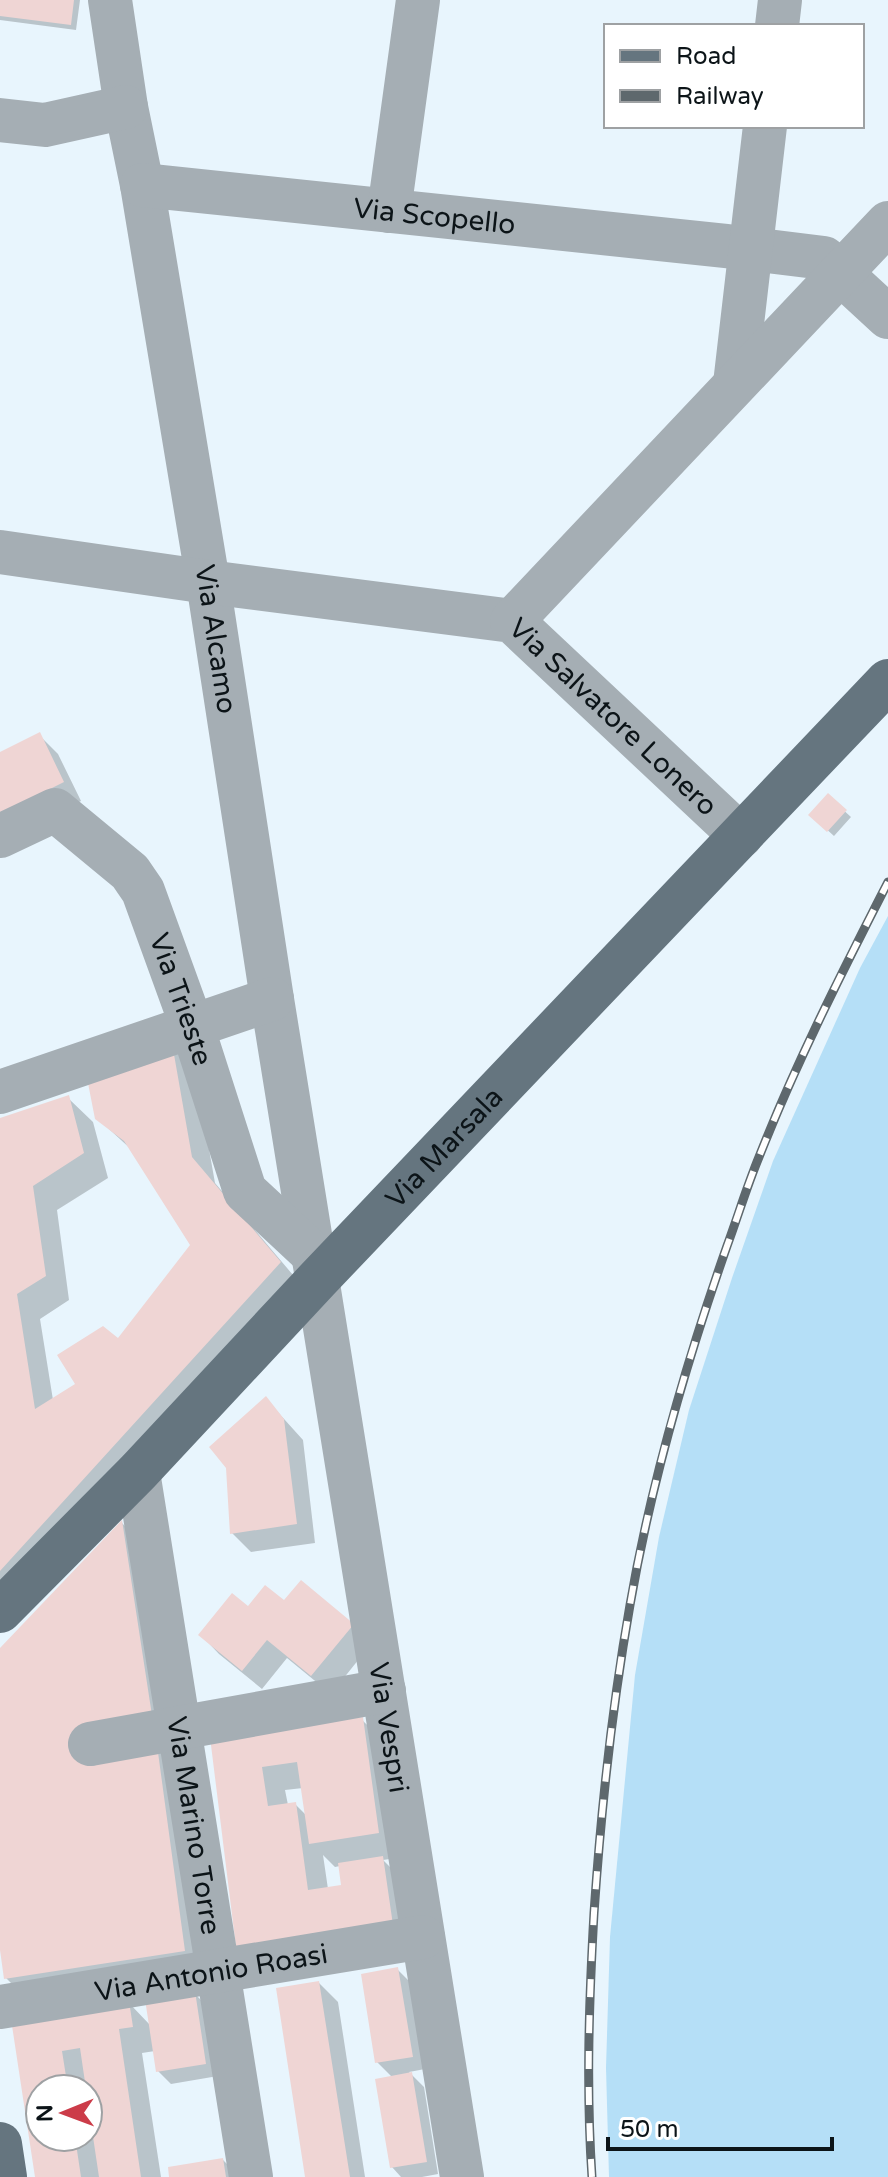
<svg xmlns="http://www.w3.org/2000/svg" width="888" height="2177" viewBox="0 0 888 2177" font-family="'Varela Round',sans-serif">
<style>
.green{fill:#b5dff7}
.shadow{fill:#0003;fill-rule:evenodd}
.building{fill:#efd5d4}
.lines{fill:none;stroke-linecap:round;stroke-linejoin:round}
.minor{stroke:#a5aeb4;stroke-width:44}
.major{stroke:#65757f;stroke-width:44}
.rail-casing{stroke:#5e686d;stroke-width:9}
.rail{stroke:#fff;stroke-width:6;stroke-dasharray:18;stroke-linecap:butt}
.labels{text-anchor:middle;stroke-width:7;stroke-linejoin:round;paint-order:stroke}
.street-label{font-size:28px;fill:#0c1418;stroke:#fff}
</style>
<rect width="100%" height="100%" fill="#e8f5fd"/>
<!-- green -->
<path class="green" d="M 888,916 L 888,2177 L 609,2177 L 606,2068 L 610,1937 L 635,1675 L 659,1537 L 689,1410 L 732,1278 L 773,1161 L 860,968 Z"/>
<!-- shadow -->
<path class="shadow" d="M 0,0 L 80,0 L 76,30 L 0,20 Z
M 39,735 L 58,754 L 81,801 L 0,841 L 0,754 Z
M 828,796 L 851,817 L 834,836 L 811,815 Z
M 171,1046 L 195,1070 L 215,1183 L 304,1288 L 0,1621 L 0,1121 L 68,1098 L 93,1122 L 108,1178 L 57,1210 L 69,1300 L 40,1319 L 53,1400 L 78,1384 L 119,1341 L 192,1246 L 133,1151 L 97,1118 Z
M 266,1399 L 303,1440 L 315,1543 L 251,1552 L 232,1533 Z
M 122,1523 L 145,1547 L 181,1772 L 208,1975 L 30,2002 L 6,1978 L 0,1936 L 0,1651 Z
M 301,1583 L 371,1644 L 331,1694 L 287,1658 L 262,1689 L 219,1654 L 201,1635 L 248,1609 L 284,1603 Z
M 362,1720 L 387,1744 L 403,1857 L 383,1860 L 406,1883 L 417,1956 L 263,1978 L 212,1739 ZM 303,1788 L 307,1816 L 295,1804 L 288,1805 L 285,1790 ZM 323,1855 L 335,1867 L 340,1866 L 343,1887 L 328,1889 Z
M 397,1969 L 410,1982 L 425,2069 L 409,2072 L 424,2087 L 438,2174 L 422,2177 L 401,2177 L 392,2167 L 393,2078 L 377,2062 Z
M 319,1983 L 338,2002 L 365,2177 L 307,2177 Z
M 195,1994 L 207,2006 L 218,2076 L 171,2084 L 158,2071 L 155,2051 L 142,2053 L 161,2177 L 37,2177 L 14,2021 L 129,2003 L 151,2026 ZM 40,2089 L 88,2089 L 88,2137 L 40,2137 Z
M 223,2160 L 240,2177 L 171,2177 Z"/>
<!-- building -->
<path class="building" d="M 0,0 L 74,0 L 71,25 L 0,16 Z
M 40,732 L 64,782 L 0,814 L 0,752 Z
M 828,793 L 847,810 L 827,832 L 808,815 Z
M 172,1043 L 192,1157 L 281,1262 L 0,1571 L 0,1118 L 69,1095 L 84,1153 L 33,1186 L 46,1276 L 17,1294 L 35,1409 L 75,1384 L 57,1355 L 103,1326 L 118,1338 L 190,1245 L 124,1141 L 95,1119 L 87,1078 Z
M 266,1396 L 284,1419 L 297,1524 L 230,1534 L 226,1468 L 209,1447 Z
M 122,1520 L 153,1722 L 79,1733 L 93,1766 L 157,1745 L 185,1951 L 4,1979 L 0,1950 L 0,1648 Z
M 301,1580 L 354,1624 L 311,1676 L 267,1640 L 242,1671 L 198,1635 L 232,1593 L 248,1606 L 265,1585 L 284,1600 Z
M 363,1717 L 379,1833 L 309,1844 L 297,1762 L 262,1767 L 268,1806 L 296,1802 L 308,1890 L 341,1885 L 338,1863 L 383,1856 L 394,1932 L 237,1955 L 210,1737 Z
M 398,1967 L 413,2057 L 375,2063 L 361,1974 Z
M 319,1981 L 350,2177 L 305,2177 L 276,1988 Z
M 195,1991 L 206,2064 L 156,2072 L 145,1999 Z
M 129,2001 L 133,2027 L 119,2029 L 141,2177 L 99,2177 L 92,2130 L 88,2131 L 88,2089 L 86,2089 L 80,2048 L 62,2051 L 68,2089 L 40,2089 L 40,2137 L 75,2137 L 81,2177 L 35,2177 L 11,2019 Z
M 412,2072 L 427,2162 L 390,2168 L 375,2079 Z
M 223,2158 L 226,2177 L 169,2177 L 168,2167 Z"/>
<g class="lines">
<!-- minor -->
<g class="minor">
<path id="s1" d="M 110,0 L 126,107 L 142,185 L 208,582 L 272,999 L 462,2177"/>
<path d="M 777,26 L 780,0"/>
<path d="M 0,120 L 45,125 L 126,107"/>
<path id="s2" d="M 142,185 L 726,246 L 824,258 L 888,317"/>
<path d="M 389,211 L 418,0"/>
<path d="M 735,384 L 765,126"/>
<path id="s3" d="M 0,552 L 208,582 L 512,621 L 741,836"/>
<path d="M 512,621 L 888,223"/>
<path id="s4" d="M 0,836 L 55,810 L 130,872 L 143,891 L 192,1026 L 245,1191 L 314,1255"/>
<path d="M 0,1092 L 272,999"/>
<path id="s5" d="M 138,1472 L 251,2177"/>
<path d="M 90,1744 L 384,1691"/>
<path id="s6" d="M 0,2007 L 423,1937"/>
</g>
<!-- major -->
<g class="major">
<path id="s7" d="M 0,1611 L 138,1472 L 318,1279 L 888,681"/>
<path d="M 0,2144 L 5,2177"/>
</g>
<!-- rail casing -->
<g class="rail-casing">
<path id="rail" d="M 592,2177 C 586,2089 589,2001 594,1913 C 601,1810 612,1707 630,1605 C 651,1483 686,1363 727,1246 C 738,1216 747,1186 759,1157 C 796,1063 842,972 888,882"/>
</g>
<!-- rail -->
<use href="#rail" class="rail"/>
</g>
<g class="labels">
<!-- street labels -->
<g class="street-label">
<text dy="10" stroke="none"><textPath href="#s2" startOffset="294">Via Scopello</textPath></text>
<text dy="10" stroke="none"><textPath href="#s1" startOffset="648">Via Alcamo</textPath></text>
<text dy="10" stroke="none"><textPath href="#s3" startOffset="656">Via Salvatore Lonero</textPath></text>
<text dy="10" stroke="none"><textPath href="#s4" startOffset="296">Via Trieste</textPath></text>
<text dy="10" stroke="none"><textPath href="#s7" startOffset="642">Via Marsala</textPath></text>
<text dy="10" stroke="none"><textPath href="#s1" startOffset="1750">Via Vespri</textPath></text>
<text dy="10" stroke="none"><textPath href="#s5" startOffset="358">Via Marino Torre</textPath></text>
<text dy="10" stroke="none"><textPath href="#s6" startOffset="214">Via Antonio Roasi</textPath></text>
</g>
</g>
<!-- legend -->
<rect x="604" y="24" width="260" height="104" fill="#ffffff" stroke="#9ea1a3" stroke-width="2"/>
<rect x="620" y="50" width="40" height="12" fill="#65757f" stroke="#9ea1a3" stroke-width="2"/>
<text x="676" y="64" font-size="24" fill="#0c1418">Road</text>
<rect x="620" y="90" width="40" height="12" fill="#5e686d" stroke="#9ea1a3" stroke-width="2"/>
<text x="676" y="104" font-size="24" fill="#0c1418">Railway</text>
<!-- north arrow -->
<g transform="translate(64 2113) rotate(269)"><circle r="38" fill="#ffffff" stroke="#9ea1a3" stroke-width="2"/>
<path d="M0-6L14 30L0 20L-14 30Z" fill="#cc3c49"/>
<text y="-12" font-size="22" font-weight="bold" text-anchor="middle" fill="#0c1418">N</text>
</g>
<!-- scale -->
<path d="M608 2137v12h224v-12" fill="none" stroke="#0c1418" stroke-width="4"/>
<text x="620" y="2137" font-size="24" fill="#0c1418" stroke="#ffffff" stroke-width="6" paint-order="stroke">50 m</text>
</svg>
